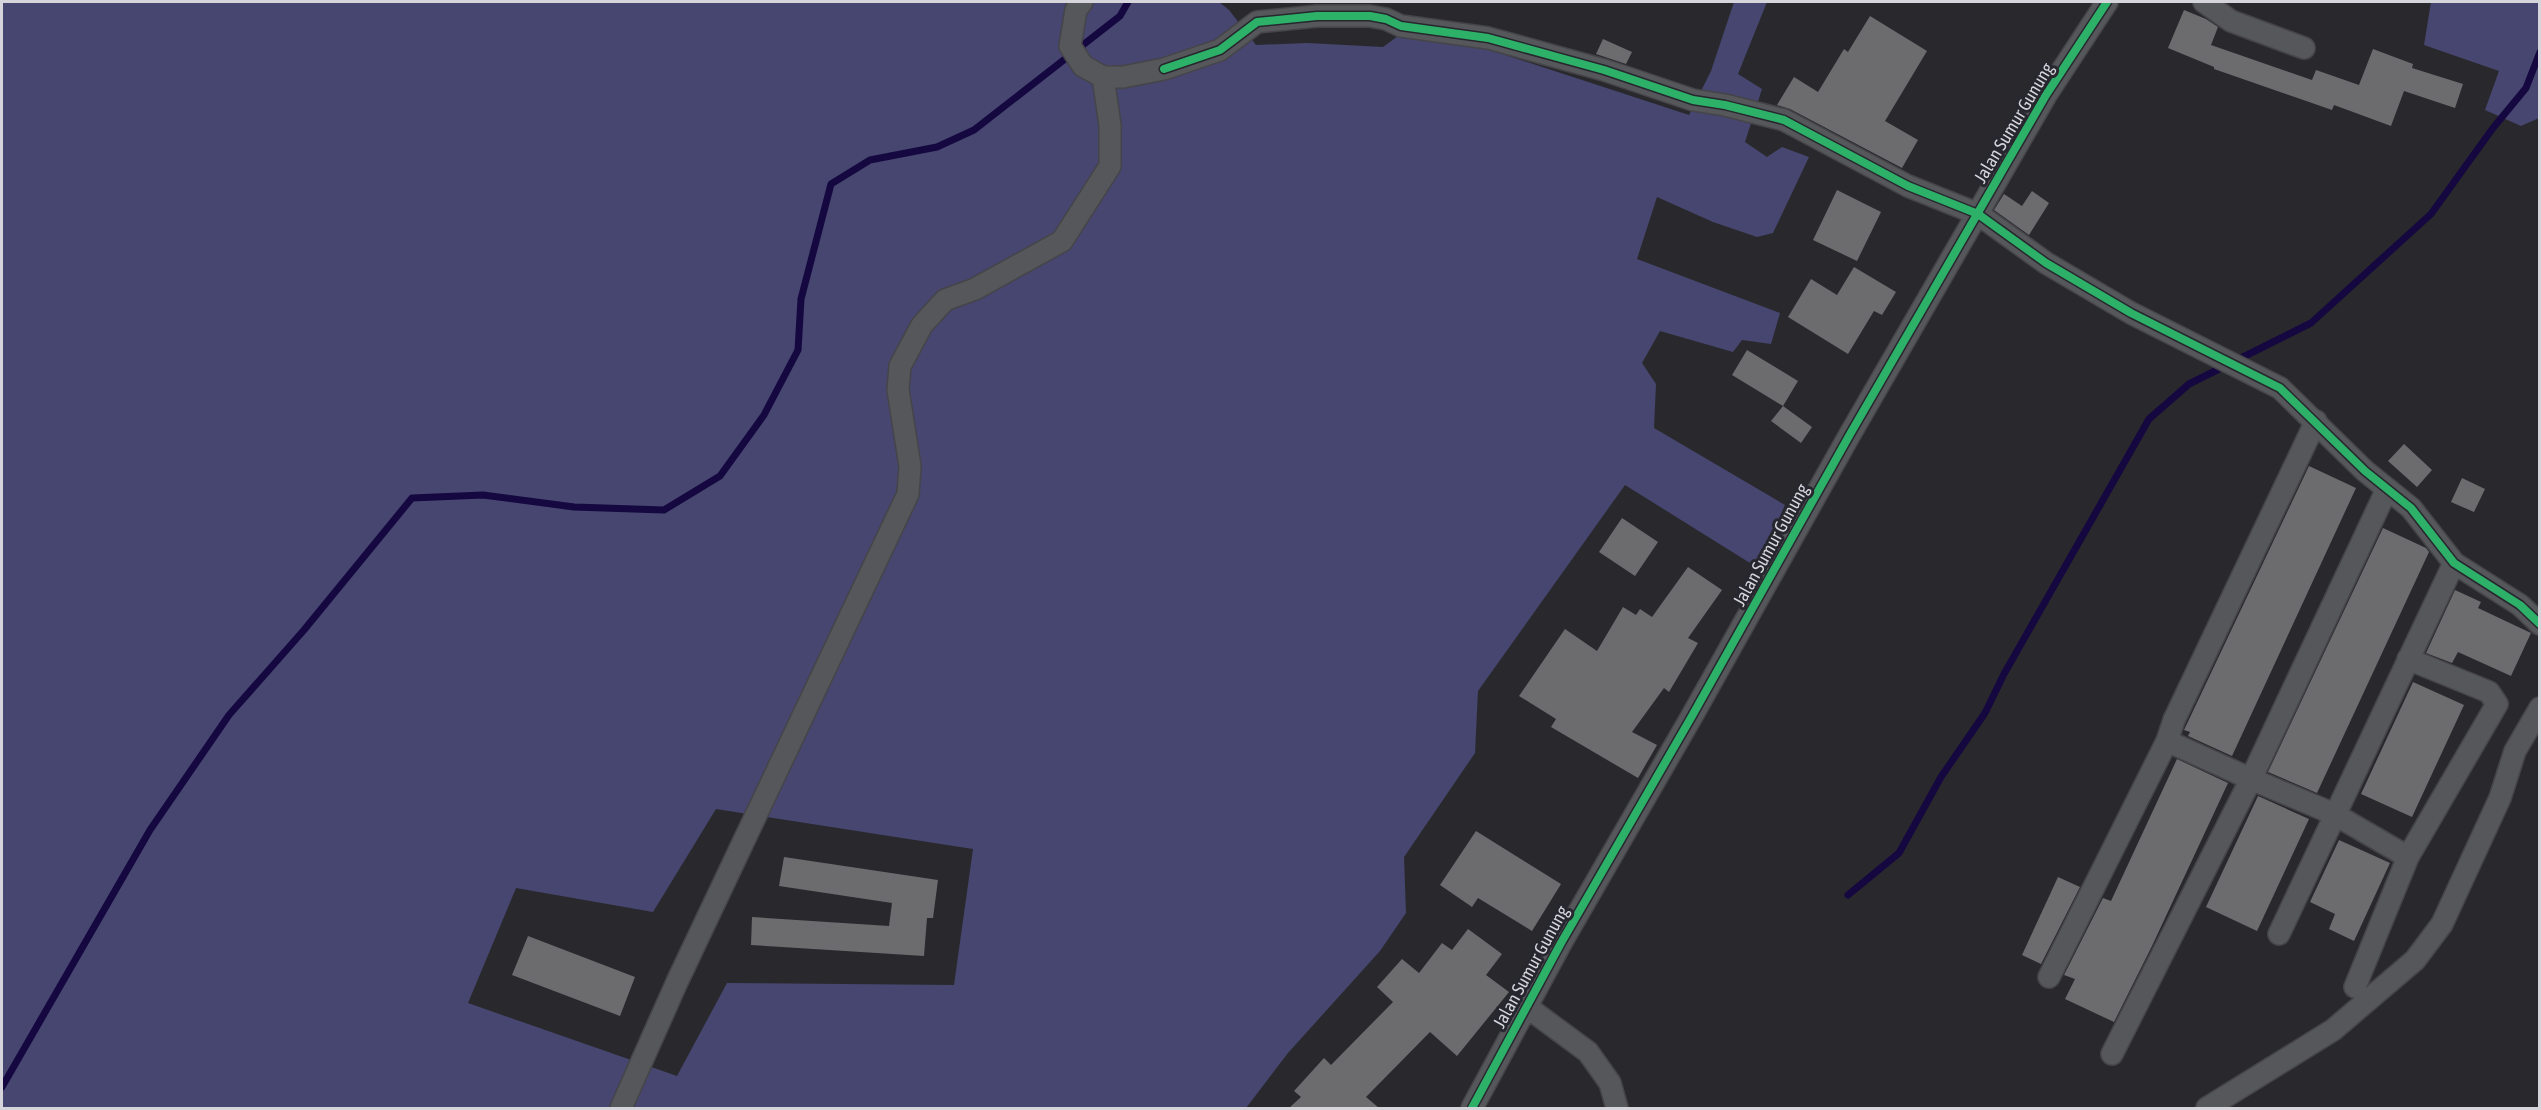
<svg xmlns="http://www.w3.org/2000/svg" width="2541" height="1110" viewBox="0 0 2541 1110" font-family="'Asap Condensed',sans-serif">
<style>
.green{fill:#464670;fill-rule:evenodd}
.lines{fill:none;stroke-linecap:round;stroke-linejoin:round}
.stream{stroke:#15073f;stroke-width:7}
.building{fill:#6c6c6f}
.minor-casing{stroke:#454549;stroke-width:24}
.minor{stroke:#56575a;stroke-width:21}
.cycleway-casing{stroke:#27272f;stroke-width:11}
.cycleway{stroke:#2db169;stroke-width:8}
.labels{text-anchor:middle;stroke-width:6;stroke-linejoin:round;paint-order:stroke}
.street-label{font-size:18px;fill:#d5d5db;stroke:#27272f}
</style>
<rect width="100%" height="100%" fill="#29292d"/>
<!-- green -->
<path class="green" d="M 2,2 L 1219,2 L 1229,10 L 1256,45 L 1307,43 L 1383,47 L 1398,36 L 1490,50 L 1689,115 L 1711,71 L 1734,2 L 1767,2 L 1738,74 L 1762,89 L 1745,142 L 1767,157 L 1782,147 L 1809,157 L 1773,233 L 1757,237 L 1713,222 L 1657,197 L 1637,259 L 1780,313 L 1771,344 L 1742,340 L 1733,352 L 1660,331 L 1642,363 L 1656,384 L 1654,428 L 1785,505 L 1758,568 L 1625,485 L 1478,691 L 1475,753 L 1404,857 L 1406,913 L 1380,951 L 1288,1053 L 1246,1108 L 2,1108 ZM 716,809 L 973,849 L 954,985 L 727,983 L 677,1076 L 468,1003 L 516,888 L 653,912 Z
M 2431,2 L 2539,2 L 2539,118 L 2521,126 L 2485,110 L 2499,71 L 2424,45 Z"/>
<g class="lines">
<!-- stream -->
<path class="stream" d="M 1848,895 L 1899,853 L 1941,777 L 1985,713 L 2004,674 L 2149,419 L 2189,384 L 2311,323 L 2431,214 L 2493,128 L 2526,88 L 2540,52
M 2,1087 L 150,830 L 229,715 L 304,630 L 412,498 L 483,495 L 574,507 L 664,510 L 720,476 L 764,415 L 798,350 L 801,299 L 831,184 L 870,160 L 937,147 L 974,130 L 1120,16 L 1128,2"/>
</g>
<!-- building -->
<path class="building" d="M 2184,10 L 2206,19 L 2218,27 L 2211,45 L 2312,80 L 2316,70 L 2359,85 L 2373,49 L 2413,64 L 2412,68 L 2463,84 L 2455,108 L 2404,91 L 2391,126 L 2334,105 L 2332,110 L 2214,69 L 2214,67 L 2168,48 Z
M 1870,16 L 1927,51 L 1885,121 L 1918,140 L 1902,168 L 1790,109 L 1777,105 L 1794,77 L 1818,92 L 1844,49 L 1848,52 Z
M 1603,39 L 1632,52 L 1626,64 L 1596,54 Z
M 1837,190 L 1881,212 L 1857,261 L 1813,240 Z
M 2032,191 L 2049,203 L 2029,235 L 1994,210 L 2004,194 L 2022,206 Z
M 1854,267 L 1896,292 L 1882,315 L 1874,311 L 1848,354 L 1788,317 L 1811,279 L 1837,295 Z
M 1747,350 L 1798,381 L 1783,406 L 1732,375 Z
M 1783,406 L 1812,427 L 1801,443 L 1771,421 Z
M 2404,444 L 2432,470 L 2417,487 L 2388,461 Z
M 2309,466 L 2356,488 L 2232,756 L 2188,736 L 2190,732 L 2184,730 Z
M 2462,478 L 2485,489 L 2474,512 L 2451,502 Z
M 1622,518 L 1658,542 L 1635,576 L 1599,552 Z
M 2383,528 L 2426,548 L 2429,552 L 2317,793 L 2268,772 Z
M 1688,567 L 1722,590 L 1688,638 L 1698,643 L 1669,692 L 1664,688 L 1632,732 L 1657,745 L 1638,778 L 1551,727 L 1556,719 L 1519,696 L 1565,629 L 1597,651 L 1623,607 L 1636,615 L 1640,609 L 1652,617 Z
M 2455,590 L 2481,602 L 2478,608 L 2531,633 L 2511,676 L 2458,652 L 2452,663 L 2426,653 Z
M 2413,682 L 2464,705 L 2412,817 L 2361,794 Z
M 2177,759 L 2228,783 L 2152,946 L 2114,1022 L 2065,999 L 2075,979 L 2064,975 L 2103,898 L 2111,901 Z
M 2258,796 L 2309,819 L 2257,931 L 2206,907 Z
M 1476,831 L 1561,884 L 1532,931 L 1478,898 L 1472,907 L 1440,885 Z
M 2339,840 L 2390,863 L 2354,941 L 2329,929 L 2335,914 L 2310,902 Z
M 784,857 L 938,880 L 933,918 L 927,918 L 924,956 L 751,945 L 752,917 L 889,926 L 892,903 L 779,886 Z
M 2058,877 L 2080,887 L 2041,964 L 2022,955 Z
M 1468,929 L 1502,954 L 1486,975 L 1509,992 L 1457,1056 L 1430,1032 L 1366,1097 L 1379,1108 L 1289,1108 L 1301,1097 L 1294,1091 L 1324,1058 L 1331,1065 L 1393,1002 L 1377,987 L 1402,959 L 1419,973 L 1442,943 L 1452,950 Z
M 528,936 L 635,977 L 620,1016 L 512,975 Z"/>
<g class="lines">
<!-- minor casing -->
<g class="minor-casing">
<path id="minor" d="M 1082,2 L 1076,10 L 1070,46 L 1083,66 L 1103,77 L 1123,77 L 1164,69 L 1220,50 L 1257,22 L 1317,16 L 1370,16 L 1386,19 L 1401,26 L 1488,38 L 1604,70 L 1693,100 L 1725,105 L 1784,120 L 1908,186 L 1978,214 L 2046,263 L 2131,313 L 2280,388 L 2365,471 L 2411,508 L 2454,563 L 2520,605 L 2540,624
M 2204,2 L 2231,21 L 2304,48
M 2167,741 L 2251,779 L 2334,814 L 2408,857
M 2279,934 L 2454,563
M 2049,977 L 2167,741 L 2174,720 L 2316,421
M 2355,987 L 2408,857 L 2497,704 L 2489,692 L 2408,659
M 1527,1007 L 1588,1052 L 1610,1083 L 1617,1108
M 2112,1054 L 2251,779 L 2387,489
M 621,1108 L 677,982 L 908,494 L 910,466 L 898,390 L 900,366 L 922,325 L 945,300 L 975,289 L 1062,241 L 1110,166 L 1110,125 L 1103,77
M 1472,1108 L 1561,943 L 1692,716 L 1849,436 L 2046,95 L 2107,2
M 2207,1108 L 2333,1030 L 2415,960 L 2442,924 L 2500,798 L 2515,751 L 2540,708"/>
</g>
<!-- minor -->
<use href="#minor" class="minor"/>
<!-- cycleway casing -->
<g class="cycleway-casing">
<path id="cycleway" d="M 1164,69 L 1220,50 L 1257,22 L 1317,16 L 1370,16 L 1386,19 L 1401,26 L 1488,38 L 1604,70 L 1693,100 L 1725,105 L 1784,120 L 1908,186 L 1978,214 L 2046,263 L 2131,313 L 2280,388 L 2365,471 L 2411,508 L 2454,563 L 2520,605 L 2540,624
M 1472,1108 L 1561,943 L 1692,716 L 1849,436 L 2046,95 L 2107,2"/>
</g>
<!-- cycleway -->
<use href="#cycleway" class="cycleway"/>
</g>
<g class="labels">
<!-- street labels -->
<g class="street-label">
<text transform="translate(2014 123) rotate(-59)" y="6">Jalan Sumur Gunung</text>
<text transform="translate(1771 545) rotate(-61)" y="6">Jalan Sumur Gunung</text>
<text transform="translate(1531 967) rotate(-61)" y="6">Jalan Sumur Gunung</text>
</g>
</g>
<!-- border -->
<rect width="2541" height="1110" fill="none" stroke="#d5d5db" stroke-width="6"/>
</svg>
